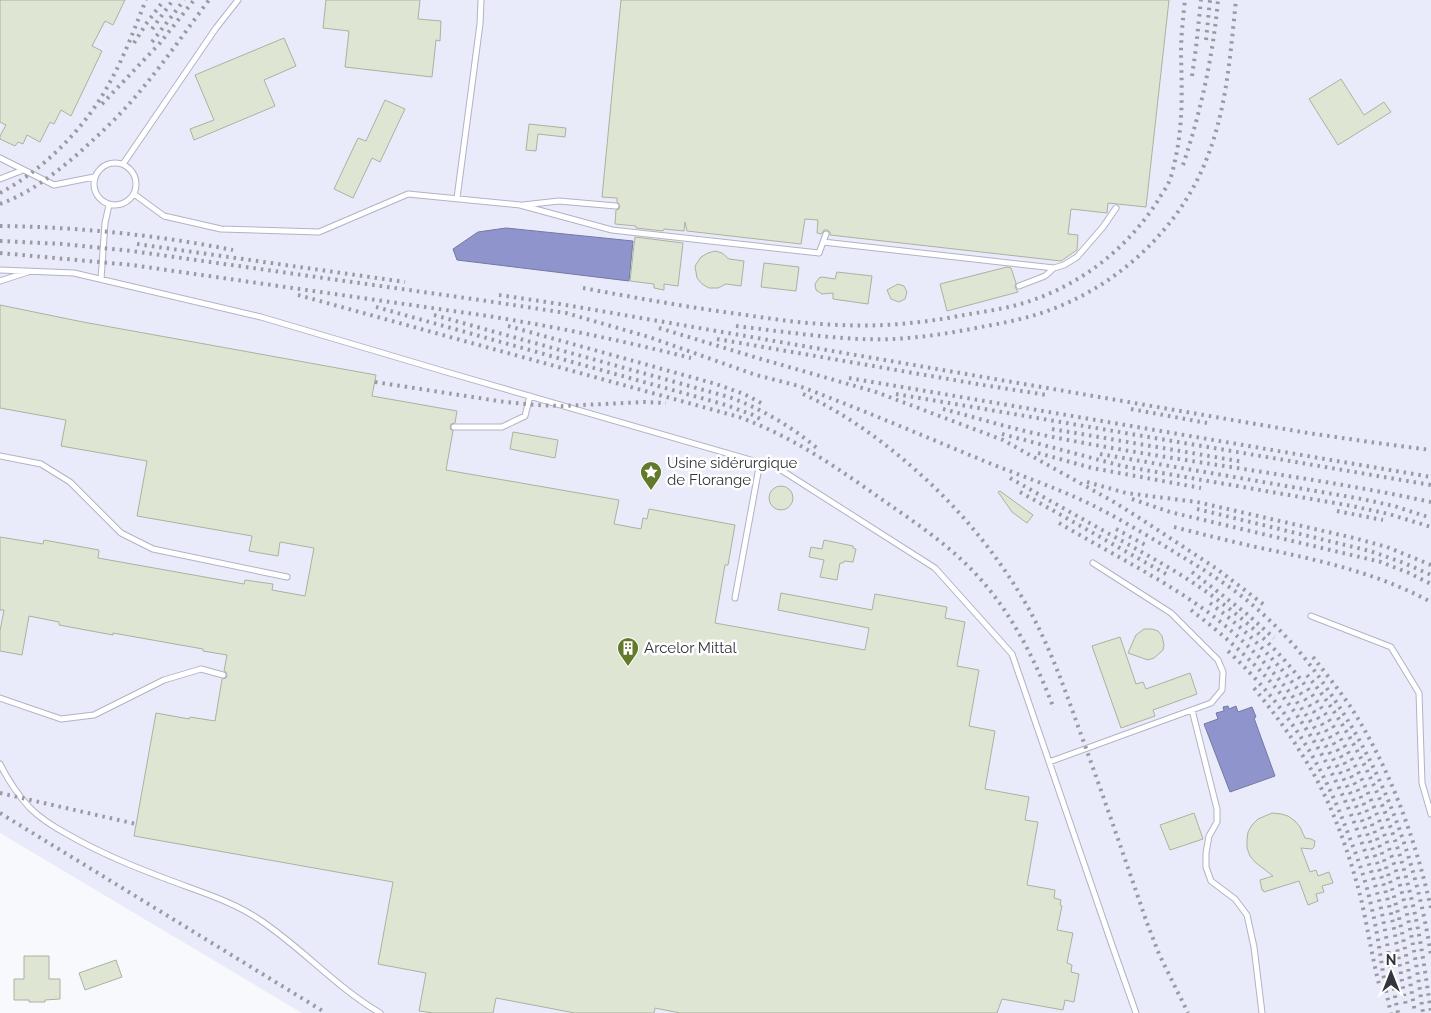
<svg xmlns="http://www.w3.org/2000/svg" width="1431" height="1013" viewBox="0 0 1431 1013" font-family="Raleway,sans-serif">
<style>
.built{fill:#e9ebfb}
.water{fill:#8f95cc;stroke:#7478a1}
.building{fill:#dee5d2;stroke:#abb2a0}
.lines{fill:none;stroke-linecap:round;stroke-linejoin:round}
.service-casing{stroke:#b1b3c6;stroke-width:7}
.service{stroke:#fff;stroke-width:5}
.rail{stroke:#9a9ba1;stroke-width:4;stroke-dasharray:2.5 5;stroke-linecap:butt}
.labels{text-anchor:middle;stroke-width:5;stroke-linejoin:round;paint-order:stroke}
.poi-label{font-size:15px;fill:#34353c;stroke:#fff;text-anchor:start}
</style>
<rect width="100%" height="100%" fill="#f8f9fd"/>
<!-- built -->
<path class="built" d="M 0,0 L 1431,0 L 1431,1013 L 302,1013 L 0,833 Z"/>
<!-- water -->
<path class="water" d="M 506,228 L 633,241 L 629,281 L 457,260 L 453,249 L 478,232 Z
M 1228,706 L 1229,709 L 1236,706 L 1238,712 L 1252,707 L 1256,717 L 1254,718 L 1275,776 L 1230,792 L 1204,724 L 1218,719 L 1216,713 L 1224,711 L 1223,707 Z"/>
<!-- building -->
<path class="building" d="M 0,0 L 125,0 L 113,25 L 105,21 L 92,46 L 102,51 L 71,116 L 61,110 L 54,124 L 50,122 L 40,142 L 27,135 L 23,144 L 18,142 L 15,146 L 0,139 L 0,136 L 6,125 L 0,122 Z
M 326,0 L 420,0 L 418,19 L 441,21 L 440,41 L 436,40 L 432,77 L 345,67 L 349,31 L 323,28 Z
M 621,0 L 1169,0 L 1146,207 L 1108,203 L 1107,213 L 1071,209 L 1068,234 L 1078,235 L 1077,250 L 1061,261 L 830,235 L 830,232 L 827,230 L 824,230 L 821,234 L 817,233 L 818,220 L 805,219 L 801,244 L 687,231 L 685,222 L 684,231 L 664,229 L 663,231 L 636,228 L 636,226 L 615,224 L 616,210 L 619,209 L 620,206 L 617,202 L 617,198 L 602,197 Z
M 284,38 L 296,66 L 264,80 L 275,106 L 194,140 L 190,129 L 214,120 L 195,75 Z
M 1341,79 L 1364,115 L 1384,102 L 1391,112 L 1338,145 L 1309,99 Z
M 385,100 L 405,109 L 380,162 L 372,158 L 353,198 L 334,189 L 358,138 L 366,141 Z
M 529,124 L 566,128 L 565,137 L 538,134 L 536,151 L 526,150 Z
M 635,237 L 683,243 L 678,286 L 664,284 L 664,290 L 654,288 L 654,284 L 630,281 Z
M 715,251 L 722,253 L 729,259 L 744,261 L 741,286 L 726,284 L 718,288 L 709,288 L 702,284 L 697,278 L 695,266 L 701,257 L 708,253 Z
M 764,263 L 799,267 L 796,291 L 761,287 Z
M 1007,267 L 1011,268 L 1016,283 L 1015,287 L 1018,292 L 947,311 L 940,284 Z
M 837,272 L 872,276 L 868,304 L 833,299 L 833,293 L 822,294 L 816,290 L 815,284 L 819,278 L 822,277 L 835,279 Z
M 898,284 L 904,286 L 907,292 L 905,299 L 899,302 L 891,299 L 887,290 Z
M 0,305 L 83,322 L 376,375 L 372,396 L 457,411 L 455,423 L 451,424 L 450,427 L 451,430 L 453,431 L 446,470 L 619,500 L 614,524 L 641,529 L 643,518 L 647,519 L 649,509 L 735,525 L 728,565 L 725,565 L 715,623 L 865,650 L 869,628 L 778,610 L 781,593 L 872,610 L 875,594 L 947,607 L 945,618 L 965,622 L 957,666 L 979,670 L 969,726 L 995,731 L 985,789 L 1029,797 L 1025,820 L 1038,822 L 1027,885 L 1055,890 L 1054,898 L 1061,900 L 1060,905 L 1062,906 L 1057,930 L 1073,933 L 1067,963 L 1072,965 L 1071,972 L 1079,974 L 1074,1002 L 1065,1000 L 1063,1010 L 1002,999 L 997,1013 L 680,1013 L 655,1008 L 654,1013 L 575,1013 L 496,998 L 493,1013 L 433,1013 L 419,1011 L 426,973 L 378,964 L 393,882 L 134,836 L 156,713 L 189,719 L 190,717 L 215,721 L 222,679 L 226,678 L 227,676 L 226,672 L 224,671 L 227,655 L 203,651 L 203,649 L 113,633 L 113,635 L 59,625 L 59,622 L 29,616 L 22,655 L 0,651 L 0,631 L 4,610 L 0,610 L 0,537 L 43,544 L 44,540 L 99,550 L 98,558 L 244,584 L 245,580 L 273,584 L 272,590 L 305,596 L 314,548 L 280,542 L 278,556 L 249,551 L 252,536 L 137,516 L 147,461 L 61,446 L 66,420 L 0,408 Z
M 513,432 L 558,440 L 555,458 L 510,449 Z
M769 498a12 12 0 1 1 24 0a12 12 0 1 1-24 0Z
M 1000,491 L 1033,515 L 1027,523 L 1012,512 L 998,492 Z
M 824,540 L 853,546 L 853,548 L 856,549 L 853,562 L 844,561 L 843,563 L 840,563 L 837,580 L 820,577 L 824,560 L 809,557 L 811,547 L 822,549 Z
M 1144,629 L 1152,629 L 1158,631 L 1162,636 L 1164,645 L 1163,650 L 1154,658 L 1148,660 L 1128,653 L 1136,635 Z
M 1120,637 L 1136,684 L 1143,682 L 1146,689 L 1190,673 L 1197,694 L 1153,710 L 1155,716 L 1121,728 L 1092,646 Z
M 1194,813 L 1203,839 L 1170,850 L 1160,825 Z
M 1272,813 L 1281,814 L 1288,816 L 1295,821 L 1300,827 L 1305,838 L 1311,839 L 1315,841 L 1314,847 L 1312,849 L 1301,848 L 1310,872 L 1316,870 L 1318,876 L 1329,872 L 1333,883 L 1322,886 L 1324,892 L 1316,894 L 1318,901 L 1308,905 L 1299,881 L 1264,892 L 1263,890 L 1262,890 L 1260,880 L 1273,876 L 1255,862 L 1250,856 L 1247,848 L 1247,840 L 1248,832 L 1252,825 L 1258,819 Z
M 24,956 L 49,956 L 49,979 L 60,979 L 60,999 L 45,1000 L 45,1002 L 29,1002 L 29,1000 L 14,1000 L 14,979 L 24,979 Z
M 116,960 L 122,977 L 85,990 L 79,973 Z"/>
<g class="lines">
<!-- service casing -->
<g class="service-casing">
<path id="service" d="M 0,158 L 54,185 L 94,177
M94 184a21 21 0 1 1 42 0a21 21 0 1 1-42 0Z
M 123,164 L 216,28 L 238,0
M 0,179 L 23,170
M 134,194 L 164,216 L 221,229 L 319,232 L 408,194 L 520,205 L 612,230 L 819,253 L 826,234
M 457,198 L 480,24 L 481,0
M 523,205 L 559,201 L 616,206
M 823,242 L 1054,268 L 1045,276 L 1019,286
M 1054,268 L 1064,265 L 1077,257 L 1103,227 L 1116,208
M 0,270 L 74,273 L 261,317 L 443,371 L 778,468 L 935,568 L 1012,654 L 1112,945 L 1136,1013
M 101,279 L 105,223 L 109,205
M 0,281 L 28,272
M 454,427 L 502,427 L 525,416 L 530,396
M 0,456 L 41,464 L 70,482 L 121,533 L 153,549 L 287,577
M 735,598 L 760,462
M 1311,616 L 1391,647 L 1419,693 L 1422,783 L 1431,814
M 0,698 L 61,719 L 94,715 L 164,680 L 201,669 L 223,675
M 1192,710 L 1217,809 L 1217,822 L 1209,836 L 1206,853 L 1206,867 L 1211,881 L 1235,899 L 1247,915 L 1254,947 L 1262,1013
M 1049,762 L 1211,703 L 1222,690 L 1223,672 L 1218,660 L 1171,613 L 1093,563
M 0,764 C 8,780 18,795 30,808 C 41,819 54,827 67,834 C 105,856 147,872 188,887 C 213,896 238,905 260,920 C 302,948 336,987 380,1013"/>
</g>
<!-- service -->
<use href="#service" class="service"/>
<!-- rail -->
<path class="rail" d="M 152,29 L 173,0
M 1206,40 L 1210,0
M 152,42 L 184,0
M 134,43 L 146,24 L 164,0
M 1192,76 L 1196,48 L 1201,0
M 102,104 L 160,43 L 194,0
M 1183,165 C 1201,111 1213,56 1218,0
M 0,193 C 45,169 88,125 111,80 C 125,55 135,27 146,0
M 0,204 C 30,193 56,173 80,152 C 92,141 104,130 116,118 C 151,82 179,40 209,0
M 0,226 C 78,227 157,235 233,250
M 0,241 L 63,244 L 132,251 L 487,301 L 566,313 L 649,337 L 756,375 L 799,386 C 863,410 926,437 989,463 C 1024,477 1060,489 1094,506 C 1124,521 1153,539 1181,556 C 1211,574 1241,593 1266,617 C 1290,639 1310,663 1328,690 C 1383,769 1416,859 1431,955
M 137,244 L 405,282
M 0,253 L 132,265 L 488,316 C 557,327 624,341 691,358
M 583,288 C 637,298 692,308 746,315 C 778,320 809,324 841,325 C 882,327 924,323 964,315 C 987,311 1011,308 1033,300 C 1084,282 1127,248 1157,202 C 1160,196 1165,190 1168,184 C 1172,176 1174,165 1176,156 C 1183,122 1182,89 1181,54 C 1181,36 1183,18 1185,0
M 298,295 L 739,417 C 790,436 827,461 870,491 C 905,516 942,539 972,570 C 1010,609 1035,659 1054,709
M 499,295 L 560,304 L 1308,433 L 1377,443 L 1431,450
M 376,307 L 726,405 L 753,415 L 764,421
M 434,315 L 729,397 C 762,409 791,426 818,449
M 508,326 L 716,384 L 744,394 L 765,405
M 736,326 C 778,331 819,337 860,339 C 901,341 941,335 981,327 C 1003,323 1025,319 1047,311 C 1116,287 1177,231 1205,163 C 1227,110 1230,56 1236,0
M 659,328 L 761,359 L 876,392 L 1003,440 L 1114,502 L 1141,519 L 1217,569 L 1267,607
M 717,339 L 983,385 L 1047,395
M 849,378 L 1431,477
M 375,382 L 505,402 L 536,405 L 562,406 L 645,402 L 666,403
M 803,394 C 840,411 873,434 904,460 C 953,501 994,549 1026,604 C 1051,648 1066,693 1083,740 C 1105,801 1126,862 1147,923 L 1159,954 L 1188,1013
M 896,394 L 1431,485
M 943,409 C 974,417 1006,427 1038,434 C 1168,461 1301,474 1431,502
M 1131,409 L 1207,423
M 1052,429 L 1244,462
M 1002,434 L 1122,466 L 1352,506 L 1389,514 L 1431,527
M 1038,453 L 1092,468 L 1201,488
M 1100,454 L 1362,499 L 1394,506 L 1431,518
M 1010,478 C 1047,499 1084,520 1122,541 C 1158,561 1194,581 1227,607 C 1321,678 1377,789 1404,901 C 1413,938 1418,976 1423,1013
M 1087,482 L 1126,493 L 1197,502 L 1354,538 L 1387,547 L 1431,565
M 1020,492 L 1166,574
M 1132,499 L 1170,512 L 1381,562 L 1409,573 L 1431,584
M 1197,509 L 1370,551 L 1404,563 L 1431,575
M 1337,511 L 1383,520
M 1059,523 C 1108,552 1159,577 1205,610 C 1302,681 1361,790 1389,905 C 1397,938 1400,972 1406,1006
M 1174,527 C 1202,534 1229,541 1256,547 C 1318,560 1375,572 1431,602
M 1116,529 L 1149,547
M 1192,572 L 1247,614 L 1274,638
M 1210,603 C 1309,676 1369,786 1396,905 C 1405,941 1409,977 1415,1013
M 1191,610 C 1221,633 1250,658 1275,687 C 1326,747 1362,828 1380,904 C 1388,940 1391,977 1398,1013
M 1228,651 C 1287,707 1321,760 1349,836 C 1358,859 1366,881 1371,905 C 1380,941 1382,978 1391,1013
M 1313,657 C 1326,674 1340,691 1352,709 C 1390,769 1415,838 1431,908
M 1307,675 C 1357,735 1392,817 1410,893 C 1420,932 1425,972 1431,1012
M 1254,688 C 1271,709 1287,730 1301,753 C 1328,794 1346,843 1359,891 C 1367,922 1371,953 1379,984
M 0,793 L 136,824
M 0,813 L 326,1013"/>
</g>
<!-- icons -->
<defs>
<g id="sight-pin" transform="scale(1.125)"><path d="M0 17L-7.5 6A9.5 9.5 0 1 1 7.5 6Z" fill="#63792b" stroke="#fff"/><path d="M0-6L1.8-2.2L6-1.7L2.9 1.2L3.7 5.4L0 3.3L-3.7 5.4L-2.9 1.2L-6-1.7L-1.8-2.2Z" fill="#fff"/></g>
<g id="building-pin" transform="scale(1.125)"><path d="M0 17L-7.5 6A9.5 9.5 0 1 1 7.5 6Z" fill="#63792b" stroke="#fff"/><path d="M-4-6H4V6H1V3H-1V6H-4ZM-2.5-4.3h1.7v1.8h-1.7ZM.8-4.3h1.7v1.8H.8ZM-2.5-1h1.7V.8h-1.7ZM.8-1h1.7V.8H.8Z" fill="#fff"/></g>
</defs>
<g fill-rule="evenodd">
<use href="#sight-pin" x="651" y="472"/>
<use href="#building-pin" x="628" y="648"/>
</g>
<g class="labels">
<!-- poi labels -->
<g class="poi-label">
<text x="667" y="468">Usine sidérurgique<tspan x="667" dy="17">de Florange</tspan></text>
<text x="644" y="653">Arcelor Mittal</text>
</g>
</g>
<!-- north arrow -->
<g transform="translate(1391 973)" stroke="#ffffff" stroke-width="4" paint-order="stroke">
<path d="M0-4L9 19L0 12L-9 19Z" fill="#34353c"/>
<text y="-8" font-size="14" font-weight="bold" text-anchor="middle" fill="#34353c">N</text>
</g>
</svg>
